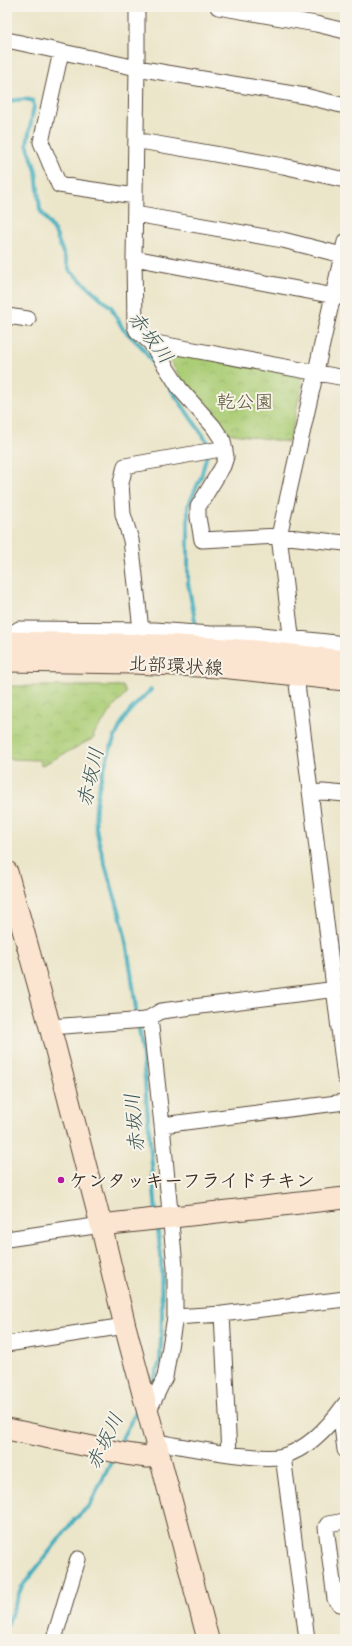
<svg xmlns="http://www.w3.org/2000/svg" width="352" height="1646" viewBox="0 0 352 1646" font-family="Caveat,'Klee One',sans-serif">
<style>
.park{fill:url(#park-crowns);stroke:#737c4a}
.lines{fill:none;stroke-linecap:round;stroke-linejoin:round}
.stream{stroke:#40aebe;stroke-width:4}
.street-casing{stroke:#554638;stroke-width:17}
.secondary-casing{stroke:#554638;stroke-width:23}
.street{stroke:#fff;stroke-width:15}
.secondary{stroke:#fce5d0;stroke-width:21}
.poi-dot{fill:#b5179e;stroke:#f7f3e8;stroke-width:1.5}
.labels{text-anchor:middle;stroke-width:4;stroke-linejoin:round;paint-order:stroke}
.park-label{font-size:19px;fill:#575334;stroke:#f7f3e8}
.street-label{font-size:19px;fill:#3b2a1e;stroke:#f7f3e8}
.poi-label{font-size:19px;font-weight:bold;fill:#3b2a1e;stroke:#f7f3e8;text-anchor:start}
.water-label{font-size:20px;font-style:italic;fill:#3d5856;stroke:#f7f3e8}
</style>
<defs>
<pattern id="park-crowns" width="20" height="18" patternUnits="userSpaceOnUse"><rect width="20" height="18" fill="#abcd76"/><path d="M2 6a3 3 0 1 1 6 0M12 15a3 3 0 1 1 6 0" fill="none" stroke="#94b066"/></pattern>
</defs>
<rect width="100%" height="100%" fill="#f7f3e8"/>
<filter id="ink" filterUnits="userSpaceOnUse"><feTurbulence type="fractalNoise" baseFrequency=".025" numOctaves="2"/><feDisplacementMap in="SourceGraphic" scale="8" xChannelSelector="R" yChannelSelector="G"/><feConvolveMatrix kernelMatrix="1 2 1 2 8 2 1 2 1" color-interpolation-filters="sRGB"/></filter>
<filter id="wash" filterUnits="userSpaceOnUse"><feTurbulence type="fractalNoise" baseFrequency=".012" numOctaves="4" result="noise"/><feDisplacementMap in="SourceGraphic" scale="16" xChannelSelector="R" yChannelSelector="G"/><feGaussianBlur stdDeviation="0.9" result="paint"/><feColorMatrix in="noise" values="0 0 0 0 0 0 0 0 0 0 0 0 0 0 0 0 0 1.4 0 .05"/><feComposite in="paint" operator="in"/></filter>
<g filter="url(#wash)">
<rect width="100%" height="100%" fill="#ebe5c9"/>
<!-- park -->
<path class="park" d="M 172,351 L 300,375 L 303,381 L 290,438 L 287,442 L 227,433 L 189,392 L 169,359 Z
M 11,686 L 123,686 L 126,693 L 113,708 L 94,734 L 94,738 L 41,766 L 40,760 L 7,759 L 7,689 Z"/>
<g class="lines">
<!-- stream -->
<path class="stream" d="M 7,101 L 26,99 L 33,101 L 34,106 L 27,144 L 36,171 L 40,210 L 55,232 L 70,271 L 111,307 L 123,329 L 141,346 L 209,444 L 209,448
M 196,626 L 188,583 L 188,506 L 201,477 L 207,454
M 137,1017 C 133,984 129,951 121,918 C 113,888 101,858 96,827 C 92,796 111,737 129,712 C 135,704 144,697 151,690
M 138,1024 L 142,1047 L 156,1213
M 149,1388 L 156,1374 L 160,1361 L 162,1316 L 161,1255 L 157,1225
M 118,1446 L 139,1406
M 7,1626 L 21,1588 L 74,1520 L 90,1505 L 113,1458"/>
</g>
</g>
<g filter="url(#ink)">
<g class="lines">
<!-- street casing -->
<g class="street-casing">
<path id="street" d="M 137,7 L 137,68 L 134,258 L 135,326 L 137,331 L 150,342 L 180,389 L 213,426 L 223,441 L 226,457 L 223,466 L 198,507 L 198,517 L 202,540 L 279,536 L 345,543
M 218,7 L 316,24 L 345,31
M 7,40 L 137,68 L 305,96 L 345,106
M 61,52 L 41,142 L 59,185 L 135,196
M 136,141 L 146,142 L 283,166 L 345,180
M 135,214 L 283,240 L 342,255
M 345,242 L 279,536 L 345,1078
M 134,258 L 345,298
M 7,316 L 28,319
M 150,342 L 345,378
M 141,630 L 131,540 L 123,514 L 121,483 L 125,466 L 215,450 L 225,450
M 7,637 L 19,629 L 155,630 L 210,634 L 253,634 L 345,644
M 311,793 L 323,792 L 345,794
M 50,1027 L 146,1020 L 161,1011 L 345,988
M 162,1125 L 345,1102
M 7,1239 L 101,1225
M 222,1314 L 229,1454
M 175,1317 L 222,1314 L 345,1299
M 7,1344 L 125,1326
M 148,1412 L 165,1377 L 175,1317 L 175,1267 L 162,1125 L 150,1018
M 335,1418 L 342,1426 L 345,1450
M 156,1442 C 186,1447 216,1453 246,1456 C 258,1457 271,1459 283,1456 C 309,1449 330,1425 345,1404
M 283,1456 L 307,1639
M 345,1521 L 328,1524 L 326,1527 L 335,1599 L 340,1604 L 345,1603
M 54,1639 L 78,1559"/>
</g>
<!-- secondary casing -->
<g class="secondary-casing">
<path id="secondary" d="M 7,642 L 163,645 L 256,651 L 345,661
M 7,661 L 133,663 L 220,667 L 345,680
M 7,872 L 50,1027 L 101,1225 L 125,1326 L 208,1639
M 101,1225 L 345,1198
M 7,1429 L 126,1454 L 147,1457 L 159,1456"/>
</g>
<!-- street -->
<use href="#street" class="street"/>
<!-- secondary -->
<use href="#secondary" class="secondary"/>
</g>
</g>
<!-- markers -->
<circle class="poi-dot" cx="61" cy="1180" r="4"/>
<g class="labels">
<!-- park labels -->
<g class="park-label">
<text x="245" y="408">乾公園</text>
</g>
<!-- street labels -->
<g class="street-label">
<text transform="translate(176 665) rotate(3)" y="7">北部環状線</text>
</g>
<!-- poi labels -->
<g class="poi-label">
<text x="69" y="1187">ケンタッキーフライドチキン</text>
</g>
<!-- water labels -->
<g class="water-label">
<text transform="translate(151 337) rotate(53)" y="7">赤坂川</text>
<text transform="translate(90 777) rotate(-77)" y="7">赤坂川</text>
<text transform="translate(134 1123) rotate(-95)" y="7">赤坂川</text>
<text transform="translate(104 1441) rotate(-64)" y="7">赤坂川</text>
</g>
</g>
<!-- margin -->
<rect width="352" height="1646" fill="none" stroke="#f7f3e8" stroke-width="24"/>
</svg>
